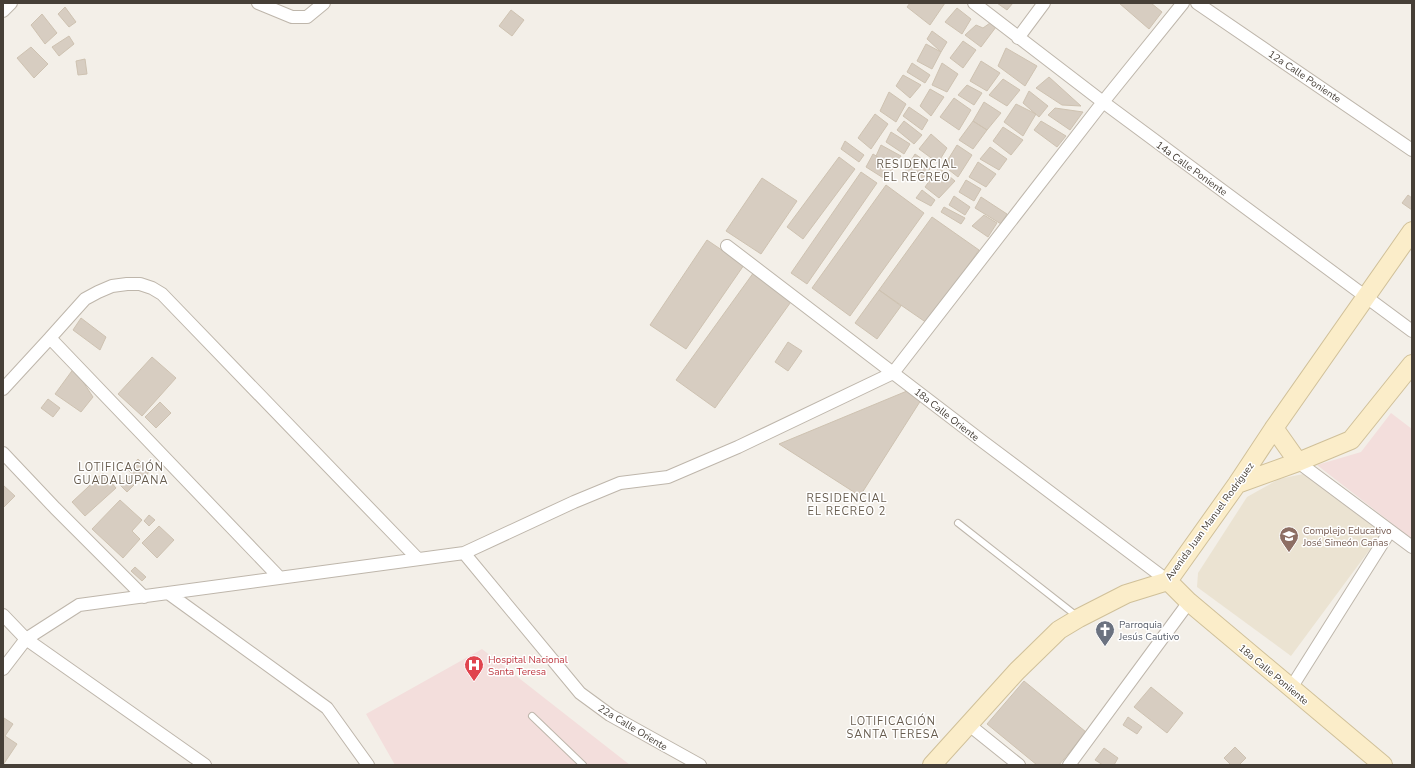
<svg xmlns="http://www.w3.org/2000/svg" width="1415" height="768" viewBox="0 0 1415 768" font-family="'Nunito Sans',sans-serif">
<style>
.education{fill:#ebe3d2}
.medical{fill:#f3dedc}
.building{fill:#d7cdc1;stroke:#cec2b1}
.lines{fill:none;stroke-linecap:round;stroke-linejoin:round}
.lane-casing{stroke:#beb6ab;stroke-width:8}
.street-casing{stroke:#beb6ab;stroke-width:14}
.secondary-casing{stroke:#d0c099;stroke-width:20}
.lane{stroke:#fff;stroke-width:6}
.street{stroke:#fff;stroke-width:12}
.secondary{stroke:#fbedc9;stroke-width:18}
.labels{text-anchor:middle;stroke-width:3;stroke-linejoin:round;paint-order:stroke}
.street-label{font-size:10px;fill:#463f37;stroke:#fff}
.education-label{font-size:10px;fill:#785e54;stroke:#fff;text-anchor:start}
.worship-label{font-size:10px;fill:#5b616d;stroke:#fff;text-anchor:start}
.health-label{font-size:10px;fill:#be3a42;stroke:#fff;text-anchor:start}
.neighbourhood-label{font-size:11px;letter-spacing:1px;fill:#685d4f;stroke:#fff}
</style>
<rect width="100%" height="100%" fill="#f3efe8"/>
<!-- education -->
<path class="education" d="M 1303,474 L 1382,533 L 1291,656 L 1197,587 L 1198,573 L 1247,497 L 1279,479 Z"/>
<!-- medical -->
<path class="medical" d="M 1391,413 L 1412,429 L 1412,539 L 1317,465 L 1361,452 Z
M 482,649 L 630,765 L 395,765 L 366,714 Z"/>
<!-- building -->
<path class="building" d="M 910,3 L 945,3 L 930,25 L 907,7 Z
M 997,3 L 1013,3 L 1007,10 Z
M 1119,3 L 1151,3 L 1162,12 L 1149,29 Z
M 65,7 L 76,22 L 69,27 L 58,14 Z
M 957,8 L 971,19 L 962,34 L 945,22 Z
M 511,10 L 524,20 L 512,36 L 499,26 Z
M 42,14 L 57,33 L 45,44 L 31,25 Z
M 990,23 L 996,27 L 981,47 L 965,35 L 976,25 L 983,28 Z
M 932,31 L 947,42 L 941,52 L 927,39 Z
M 69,36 L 74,44 L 59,56 L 52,47 Z
M 963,41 L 976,50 L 963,68 L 950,58 Z
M 926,44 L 941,52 L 932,69 L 917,61 Z
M 31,47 L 48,64 L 34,78 L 17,58 Z
M 1006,48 L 1037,66 L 1025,86 L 998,66 Z
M 85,59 L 87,74 L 78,75 L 76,61 Z
M 981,61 L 1000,73 L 987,91 L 970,81 Z
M 912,63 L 930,75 L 925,83 L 907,72 Z
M 942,63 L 958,74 L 947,92 L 932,85 Z
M 903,75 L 921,85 L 910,98 L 896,86 Z
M 1049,77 L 1081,106 L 1062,105 L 1036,88 Z
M 1003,79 L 1020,90 L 1007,106 L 989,95 Z
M 967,85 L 982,93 L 974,105 L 958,95 Z
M 930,89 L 944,97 L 931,116 L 920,106 Z
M 1029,91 L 1048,106 L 1039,117 L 1023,103 Z
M 889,92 L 906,104 L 896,122 L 880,111 Z
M 954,98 L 971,110 L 959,130 L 940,117 Z
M 984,102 L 1001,113 L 987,130 L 973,121 Z
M 1016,104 L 1036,114 L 1023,136 L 1004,122 Z
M 909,107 L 928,120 L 922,130 L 903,116 Z
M 1055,108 L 1083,112 L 1070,130 L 1048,115 Z
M 875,114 L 888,124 L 871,149 L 858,138 Z
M 904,121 L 922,135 L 914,144 L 897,130 Z
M 973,121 L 987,130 L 973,149 L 959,140 Z
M 1041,121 L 1066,136 L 1057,147 L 1034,130 Z
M 1003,127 L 1023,140 L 1011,155 L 993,141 Z
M 891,132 L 910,144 L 904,154 L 886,142 Z
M 931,134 L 947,148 L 938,163 L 919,149 Z
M 845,141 L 864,155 L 859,162 L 841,149 Z
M 881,145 L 901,156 L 894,167 L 876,156 Z
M 957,145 L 972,155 L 958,177 L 944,166 Z
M 990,147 L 1007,159 L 999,170 L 980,159 Z
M 873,154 L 894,167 L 885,179 L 866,167 Z
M 915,154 L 932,166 L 921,181 L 905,170 Z
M 839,157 L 855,169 L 803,239 L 787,227 Z
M 978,162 L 996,174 L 986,187 L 969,177 Z
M 939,168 L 955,181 L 939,198 L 925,187 Z
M 861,172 L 877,183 L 807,284 L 791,273 Z
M 762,178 L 797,201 L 761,254 L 726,231 Z
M 966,180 L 981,189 L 974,201 L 959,192 Z
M 886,185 L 924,213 L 850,316 L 812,288 Z
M 922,190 L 935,200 L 931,206 L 916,198 Z
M 1408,195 L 1412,198 L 1412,210 L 1402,203 Z
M 954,196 L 970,207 L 965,215 L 949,205 Z
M 981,197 L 1007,214 L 1001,224 L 975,208 Z
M 944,207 L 965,218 L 961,224 L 941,212 Z
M 984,215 L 997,223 L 988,237 L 972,226 Z
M 932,217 L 979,250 L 927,323 L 879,290 Z
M 707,240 L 744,265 L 686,349 L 650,325 Z
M 754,272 L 793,299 L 715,408 L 676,380 Z
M 879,290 L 901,306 L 877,339 L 855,323 Z
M 81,318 L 106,337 L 100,350 L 73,330 Z
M 788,342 L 802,351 L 788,371 L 775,362 Z
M 152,357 L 176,378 L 142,416 L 118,394 Z
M 74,368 L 93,397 L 81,412 L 55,394 Z
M 907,391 L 921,400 L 860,496 L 779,444 Z
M 48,399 L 60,408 L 53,417 L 41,408 Z
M 160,402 L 171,413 L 156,428 L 145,417 Z
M 138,459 L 150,471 L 140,482 L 128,470 Z
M 103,473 L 116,488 L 85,516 L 72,502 Z
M 129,476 L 136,483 L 127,492 L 120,485 Z
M 3,485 L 15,496 L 3,508 Z
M 120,500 L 142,520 L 132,531 L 140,539 L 123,558 L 92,529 Z
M 149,515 L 155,520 L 149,526 L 144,521 Z
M 159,526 L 174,540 L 157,558 L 142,543 Z
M 135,567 L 146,577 L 142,581 L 131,571 Z
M 1024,681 L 1086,732 L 1059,765 L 1037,765 L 987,724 Z
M 1151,687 L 1183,713 L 1167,733 L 1134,707 Z
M 1128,717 L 1142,727 L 1137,734 L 1123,725 Z
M 4,718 L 13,724 L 5,736 L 17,744 L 3,765 Z
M 1235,747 L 1246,758 L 1239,765 L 1231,765 L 1224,758 Z
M 1104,748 L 1118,758 L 1114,765 L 1103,765 L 1095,760 Z"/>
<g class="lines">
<!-- lane casing -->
<g class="lane-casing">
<path id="lane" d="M 958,523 L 1078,617
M 532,716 L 583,765"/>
</g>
<!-- street casing -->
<g class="street-casing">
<path id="street" d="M 258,3 L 292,17 L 307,17 L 324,3
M 974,3 L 1103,102 L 1412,331
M 1197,3 L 1412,150
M 3,11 L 11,3
M 1018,38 L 1044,3
M 727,246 L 982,441 L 1168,581
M 50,338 L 85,299 L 98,292 L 112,286 L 127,284 L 140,284 L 152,288 L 162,294 L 418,559
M 3,389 L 50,338 L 280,578
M 3,453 L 55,508 L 144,597
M 1298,462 L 1412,547
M 464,553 L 580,693 L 610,715 L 700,765
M 168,593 L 327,708 L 368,765
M 3,615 L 26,639 L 205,765
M 3,669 L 26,639 L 79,605 L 464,553 L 574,502 L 620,483 L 668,477 L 738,447 L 893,373 L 1103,102 L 1183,3
M 1291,688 L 1390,531
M 968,724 L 1019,765
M 1069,765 L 1189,602"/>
</g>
<!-- secondary casing -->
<g class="secondary-casing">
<path id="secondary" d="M 1274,428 L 1298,462
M 1237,484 L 1298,462 L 1351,440 L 1412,364
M 1168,581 L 1189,602 L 1383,765
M 932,765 L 1017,671 L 1059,630 L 1079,618 L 1126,594 L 1168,581 L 1237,484 L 1274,428 L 1412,231"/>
</g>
<!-- lane -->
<use href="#lane" class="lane"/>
<!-- street -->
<use href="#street" class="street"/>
<!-- secondary -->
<use href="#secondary" class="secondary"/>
</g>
<!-- icons -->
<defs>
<g id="school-pin" transform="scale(1)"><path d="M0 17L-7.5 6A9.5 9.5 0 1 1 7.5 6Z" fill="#8d6e63" stroke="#fff"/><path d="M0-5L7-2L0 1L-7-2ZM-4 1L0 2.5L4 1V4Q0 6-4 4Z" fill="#fff"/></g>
<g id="church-pin" transform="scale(1)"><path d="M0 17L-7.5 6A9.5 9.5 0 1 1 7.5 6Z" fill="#6b7280" stroke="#fff"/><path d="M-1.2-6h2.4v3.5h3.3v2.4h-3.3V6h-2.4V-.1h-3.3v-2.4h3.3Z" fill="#fff"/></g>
<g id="hospital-pin" transform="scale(1)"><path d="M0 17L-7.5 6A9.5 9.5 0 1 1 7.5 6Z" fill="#e0444e" stroke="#fff"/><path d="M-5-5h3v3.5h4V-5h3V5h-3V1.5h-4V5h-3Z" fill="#fff"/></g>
</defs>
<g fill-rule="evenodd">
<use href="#school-pin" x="1289" y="536"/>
<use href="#church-pin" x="1105" y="630"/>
<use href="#hospital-pin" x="474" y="665"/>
</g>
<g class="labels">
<!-- street labels -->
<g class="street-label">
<text transform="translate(1305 76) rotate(34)" y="4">12a Calle Poniente</text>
<text transform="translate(1192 168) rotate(36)" y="4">14a Calle Poniente</text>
<text transform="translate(947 414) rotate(38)" y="4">18a Calle Oriente</text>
<text transform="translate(1209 521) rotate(-54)" y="4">Avenida Juan Manuel Rodríguez</text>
<text transform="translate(1274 674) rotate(40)" y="4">18a Calle Poniiente</text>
<text transform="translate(633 727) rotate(31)" y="4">22a Calle Oriente</text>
</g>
<!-- education labels -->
<g class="education-label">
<text x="1303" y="534">Complejo Educativo<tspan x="1303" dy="12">José Simeón Cañas</tspan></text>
</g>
<!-- worship labels -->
<g class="worship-label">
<text x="1119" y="628">Parroquia<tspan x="1119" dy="12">Jesús Cautivo</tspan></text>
</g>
<!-- health labels -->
<g class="health-label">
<text x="488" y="663">Hospital Nacional<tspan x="488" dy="12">Santa Teresa</tspan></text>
</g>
<!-- neighbourhood labels -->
<g class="neighbourhood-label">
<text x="917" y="168">RESIDENCIAL<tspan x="917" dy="13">EL RECREO</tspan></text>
<text x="121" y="471">LOTIFICACIÓN<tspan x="121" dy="13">GUADALUPANA</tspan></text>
<text x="847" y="502">RESIDENCIAL<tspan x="847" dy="13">EL RECREO 2</tspan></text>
<text x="893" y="725">LOTIFICACIÓN<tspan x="893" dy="13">SANTA TERESA</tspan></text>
</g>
</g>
<!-- border -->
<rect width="1415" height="768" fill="none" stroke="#463f37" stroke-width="8"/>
</svg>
